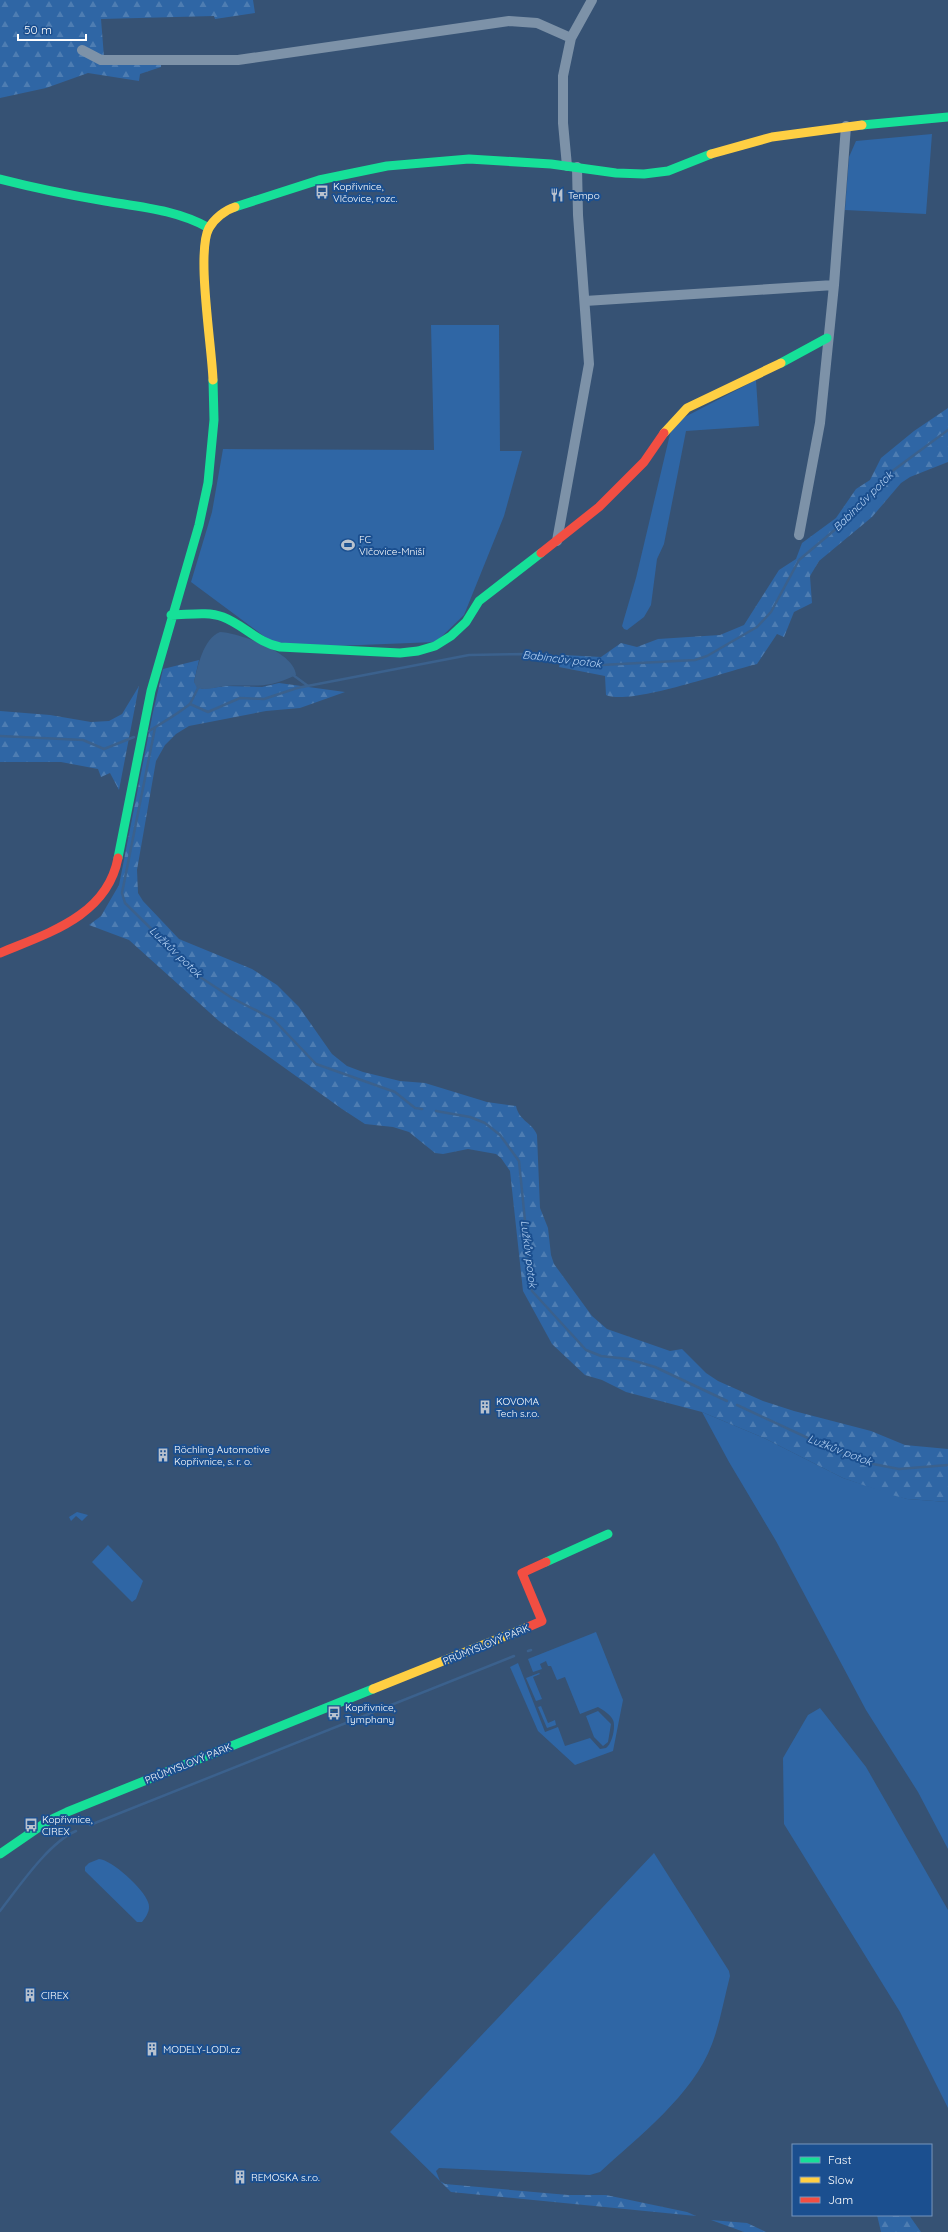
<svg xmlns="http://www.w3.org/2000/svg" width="948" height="2232" viewBox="0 0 948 2232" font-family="Quicksand,sans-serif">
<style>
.green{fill:#2f66a5}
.forest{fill:url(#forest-firs)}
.water{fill:#3b618d}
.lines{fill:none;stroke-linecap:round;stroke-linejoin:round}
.stream{stroke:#3b618d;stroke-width:2.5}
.street{stroke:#7d92a8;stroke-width:10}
.fast{stroke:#16e098;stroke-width:9}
.slow{stroke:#ffcf43;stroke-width:9}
.jam{stroke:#f24e42;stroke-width:9}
.labels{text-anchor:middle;stroke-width:4;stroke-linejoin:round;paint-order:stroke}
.poi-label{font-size:10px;fill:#fff;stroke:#1b4f8f;text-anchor:start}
.street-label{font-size:10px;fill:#fff;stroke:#1b4f8f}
.water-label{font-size:11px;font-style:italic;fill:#b5d3f5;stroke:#1b4f8f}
</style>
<defs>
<pattern id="forest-firs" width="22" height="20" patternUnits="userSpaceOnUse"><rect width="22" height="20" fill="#2f66a5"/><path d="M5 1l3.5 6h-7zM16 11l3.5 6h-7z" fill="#4e7db2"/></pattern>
</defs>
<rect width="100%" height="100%" fill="#365274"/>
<!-- green -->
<path class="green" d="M 932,134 L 926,214 L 845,210 L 849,157 L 856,141 Z
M 431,325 L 499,325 L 500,451 L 522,451 L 504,516 L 464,615 L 436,642 L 335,646 L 273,643 L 191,582 L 212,512 L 223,449 L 434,450 Z
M 756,380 L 759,426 L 686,431 L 664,544 L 657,559 L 651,605 L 644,617 L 627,630 L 624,629 L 622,626 L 624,619 L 636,578 L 670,434 L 677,421 Z
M 702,1412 L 764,1438 L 843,1478 L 907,1499 L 948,1502 L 948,1849 L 918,1792 L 866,1710 L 776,1541 L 729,1462 Z
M 77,1512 L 88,1515 L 82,1521 L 76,1516 L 71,1521 L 69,1517 Z
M 108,1545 L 143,1581 L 136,1599 L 132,1602 L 92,1562 Z
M 596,1632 L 623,1700 L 613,1751 L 575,1765 L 538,1731 L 510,1667 L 518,1663 L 545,1732 L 558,1727 L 565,1746 L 590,1738 L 600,1749 L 606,1748 C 612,1744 616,1727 613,1720 C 611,1715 603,1710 598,1707 L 580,1714 L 565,1677 L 557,1680 L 551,1666 L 548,1666 L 546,1661 L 540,1664 L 542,1669 L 533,1672 L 528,1659 Z
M 539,1673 L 540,1674 L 533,1677 L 542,1699 L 536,1701 L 526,1678 Z
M 541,1706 L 548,1723 L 555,1720 L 556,1725 L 547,1728 L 538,1707 Z
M 820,1708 L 866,1767 L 948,1910 L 948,2108 L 900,2012 L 784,1824 L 783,1758 L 808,1715 Z
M 598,1711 L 611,1724 L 608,1742 L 603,1746 L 594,1737 L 586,1716 Z
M 654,1853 L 729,1971 L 730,1976 C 724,1999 720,2023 712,2044 C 693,2095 639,2136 600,2172 L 590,2175 L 439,2168 L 436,2171 L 440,2181 L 390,2132 Z
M 99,1859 C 112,1860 144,1889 148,1902 C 151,1909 147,1916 142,1922 L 137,1922 L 85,1871 L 85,1867 L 89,1863 Z"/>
<!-- forest -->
<path class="forest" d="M 0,0 L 253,0 L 255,13 L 215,19 L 214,16 L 101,19 L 104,57 L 161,57 L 161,67 L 140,74 L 139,81 L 88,73 L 46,88 L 0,98 Z
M 948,408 L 948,462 L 910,477 L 901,483 L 872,517 L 819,561 L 810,576 L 812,603 L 794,612 L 784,637 L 777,634 L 757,664 C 727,671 630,706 606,695 L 605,676 L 559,667 L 563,655 L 601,657 L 621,643 L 637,647 L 658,639 L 720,635 L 744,625 L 779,570 L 796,559 L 802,543 L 836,518 L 856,489 L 870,480 L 881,458 L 914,431 Z
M 199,660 L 194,682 L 202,689 L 226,686 L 262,687 L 279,683 L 345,692 L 300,708 L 266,711 L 189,726 L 176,734 L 165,745 L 156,761 L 137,870 L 138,893 L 143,901 L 179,939 L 252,969 L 277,985 L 299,1007 L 332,1054 L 347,1066 L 363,1072 L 400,1081 L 425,1083 L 487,1102 L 516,1106 C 519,1121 533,1123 537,1135 L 540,1208 L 548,1228 L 551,1255 L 554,1264 L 592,1316 L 607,1329 L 670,1351 L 682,1349 L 706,1373 L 718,1381 L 763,1401 L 794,1411 L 871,1431 L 905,1445 L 948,1449 L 948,1502 L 907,1499 L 892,1495 L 843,1478 L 764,1438 L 702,1412 L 626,1392 L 602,1380 L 585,1375 L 552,1344 L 523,1291 L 510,1171 L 501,1158 L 496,1154 L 468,1149 L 443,1154 L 435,1153 L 409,1132 L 393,1127 L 365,1124 L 342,1109 L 219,1021 L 129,940 L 89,925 L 101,916 L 119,885 L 153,712 L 163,669 Z
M 139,686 L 119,790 L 110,773 L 101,777 L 98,769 L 61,762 L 0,762 L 0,711 L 50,715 L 91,722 L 109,721 L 122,714 Z
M 440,2181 L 445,2184 L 568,2195 L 606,2195 L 687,2212 L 696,2216 L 451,2192 Z
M 877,2215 L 909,2215 L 921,2232 L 881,2232 Z
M 711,2220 L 747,2223 L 766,2232 L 744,2232 Z"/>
<!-- water -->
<path class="water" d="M 220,632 C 239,633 295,652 296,675 C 265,690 256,684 225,686 C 216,687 206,691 197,688 L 194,682 C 198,666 203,639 220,632 Z"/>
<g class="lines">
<!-- stream -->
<path class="stream" d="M 293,675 L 308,686
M 190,704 L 199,686
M 155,728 L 122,893 L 125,903 L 200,977 L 232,998 L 273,1019 L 316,1064 L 395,1092 L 415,1108 L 422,1109
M 149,731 C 162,723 179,713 190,704 L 208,712 L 240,698 L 264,699 L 297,688 L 469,655 L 527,654 L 602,665 L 695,660 L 707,656 L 757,627 L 771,612 L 799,560 L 843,523 L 887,475 L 948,430
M 0,736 L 83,740 L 104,749 L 134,737
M 436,1111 L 470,1117 L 485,1123 L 500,1135 L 519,1161 L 532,1291 L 586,1350 L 601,1356 L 628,1359 L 655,1367 L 727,1401
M 737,1405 L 823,1445 L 868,1463 L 899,1469 L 948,1465
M 528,1651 L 531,1650
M 90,1825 L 514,1656
M 0,1911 C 18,1888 49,1842 76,1831"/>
<!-- street -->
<path class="street" d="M 82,50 L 101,60 L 238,60 L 509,21 L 537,23 L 571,38
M 567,166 L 563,123 L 563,76 L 571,38 L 592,0
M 585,301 L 834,285
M 799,535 L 820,423 L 834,285 L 846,126
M 557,541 L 589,364 L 578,215 L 577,167"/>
<!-- fast -->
<path class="fast" d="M 862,125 L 948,117
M 0,179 C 35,188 70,195 105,201 C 141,207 177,210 209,228
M 235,207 L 319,180 L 387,166 L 469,159 L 551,164 L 616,173 L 644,174 L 668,171 L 711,154
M 781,363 L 827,338
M 171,615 C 188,615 207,611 223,617 C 244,625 258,643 280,647 L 400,653 L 418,651 L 435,646 L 451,636 L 466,622 L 479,601 L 541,553
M 118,858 L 151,691 L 199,525 L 208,483 L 214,420 L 213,380
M 546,1562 L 608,1534
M 0,1854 L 48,1821 L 67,1812 L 373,1689"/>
<!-- slow -->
<path class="slow" d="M 711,154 L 772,137 L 862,125
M 213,380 C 212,347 196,252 209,228 C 214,219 225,210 235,207
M 664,433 L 687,408 L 781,363
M 373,1689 L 528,1627"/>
<!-- jam -->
<path class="jam" d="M 541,553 L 599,507 L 644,462 L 664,433
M 0,953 C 48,933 107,916 118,858
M 528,1627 L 542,1621 L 522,1573 L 546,1562"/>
</g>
<!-- icons -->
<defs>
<g id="bus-bare" transform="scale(1.08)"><path d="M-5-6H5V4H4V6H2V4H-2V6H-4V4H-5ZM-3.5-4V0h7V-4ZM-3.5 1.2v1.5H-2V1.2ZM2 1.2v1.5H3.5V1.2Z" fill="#b9c2ce" stroke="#1b4f8f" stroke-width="2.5" paint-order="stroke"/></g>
<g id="restaurant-bare" transform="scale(1.08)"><path d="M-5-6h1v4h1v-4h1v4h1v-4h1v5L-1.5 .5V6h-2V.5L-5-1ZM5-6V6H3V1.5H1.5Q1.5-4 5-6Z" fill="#b9c2ce" stroke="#1b4f8f" stroke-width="2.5" paint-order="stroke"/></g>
<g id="stadium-bare" transform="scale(1.08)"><path d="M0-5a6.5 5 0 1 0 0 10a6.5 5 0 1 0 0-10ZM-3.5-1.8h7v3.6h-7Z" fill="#b9c2ce" stroke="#1b4f8f" stroke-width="2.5" paint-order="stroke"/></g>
<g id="building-bare" transform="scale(1.08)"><path d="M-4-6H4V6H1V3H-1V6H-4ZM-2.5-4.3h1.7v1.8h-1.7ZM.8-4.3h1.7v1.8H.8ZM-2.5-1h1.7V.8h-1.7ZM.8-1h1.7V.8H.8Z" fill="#b9c2ce" stroke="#1b4f8f" stroke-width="2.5" paint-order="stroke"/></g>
</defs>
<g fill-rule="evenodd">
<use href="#bus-bare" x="322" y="192"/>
<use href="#restaurant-bare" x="557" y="195"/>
<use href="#stadium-bare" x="348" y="545"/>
<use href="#building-bare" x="485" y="1407"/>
<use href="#building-bare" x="163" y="1455"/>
<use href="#bus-bare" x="334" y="1713"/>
<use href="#bus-bare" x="31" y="1825"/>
<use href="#building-bare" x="30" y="1995"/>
<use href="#building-bare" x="152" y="2049"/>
<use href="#building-bare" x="240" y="2177"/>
</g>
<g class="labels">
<!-- poi labels -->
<g class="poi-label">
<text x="333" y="190">Kopřivnice,<tspan x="333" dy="12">Vlčovice, rozc.</tspan></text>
<text x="568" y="199">Tempo</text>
<text x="359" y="543">FC<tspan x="359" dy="12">Vlčovice-Mniší</tspan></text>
<text x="496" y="1405">KOVOMA<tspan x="496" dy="12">Tech s.r.o.</tspan></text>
<text x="174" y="1453">Röchling Automotive<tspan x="174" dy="12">Kopřivnice, s. r. o.</tspan></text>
<text x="345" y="1711">Kopřivnice,<tspan x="345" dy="12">Tymphany</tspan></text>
<text x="42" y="1823">Kopřivnice,<tspan x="42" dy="12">CIREX</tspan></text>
<text x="41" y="1999">CIREX</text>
<text x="163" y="2053">MODELY-LODI.cz</text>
<text x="251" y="2181">REMOSKA s.r.o.</text>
</g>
<!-- street labels -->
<g class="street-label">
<text transform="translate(486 1644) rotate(-22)" y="4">PRŮMYSLOVÝ PARK</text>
<text transform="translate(188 1763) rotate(-22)" y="4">PRŮMYSLOVÝ PARK</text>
</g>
<!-- water labels -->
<g class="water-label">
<text transform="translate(863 501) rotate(-45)" y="4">Babincův potok</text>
<text transform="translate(562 659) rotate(7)" y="4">Babincův potok</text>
<text transform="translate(176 952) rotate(44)" y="4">Lužkův potok</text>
<text transform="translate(529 1254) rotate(83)" y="4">Lužkův potok</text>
<text transform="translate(840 1450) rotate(21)" y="4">Lužkův potok</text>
</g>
</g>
<!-- legend -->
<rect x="792" y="2144" width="140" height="72" fill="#1b4f8f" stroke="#7695bc"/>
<rect x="800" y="2157" width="20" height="6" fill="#16e098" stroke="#7695bc"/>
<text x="828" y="2164" font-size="12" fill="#ffffff">Fast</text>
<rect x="800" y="2177" width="20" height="6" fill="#ffcf43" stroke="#7695bc"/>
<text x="828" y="2184" font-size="12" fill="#ffffff">Slow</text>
<rect x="800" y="2197" width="20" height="6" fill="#f24e42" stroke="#7695bc"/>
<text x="828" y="2204" font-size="12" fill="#ffffff">Jam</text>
<!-- scale -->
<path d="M18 34v6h68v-6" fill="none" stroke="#ffffff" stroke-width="2"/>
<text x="24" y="34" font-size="12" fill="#ffffff" stroke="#1b4f8f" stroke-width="3" paint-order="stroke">50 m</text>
</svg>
